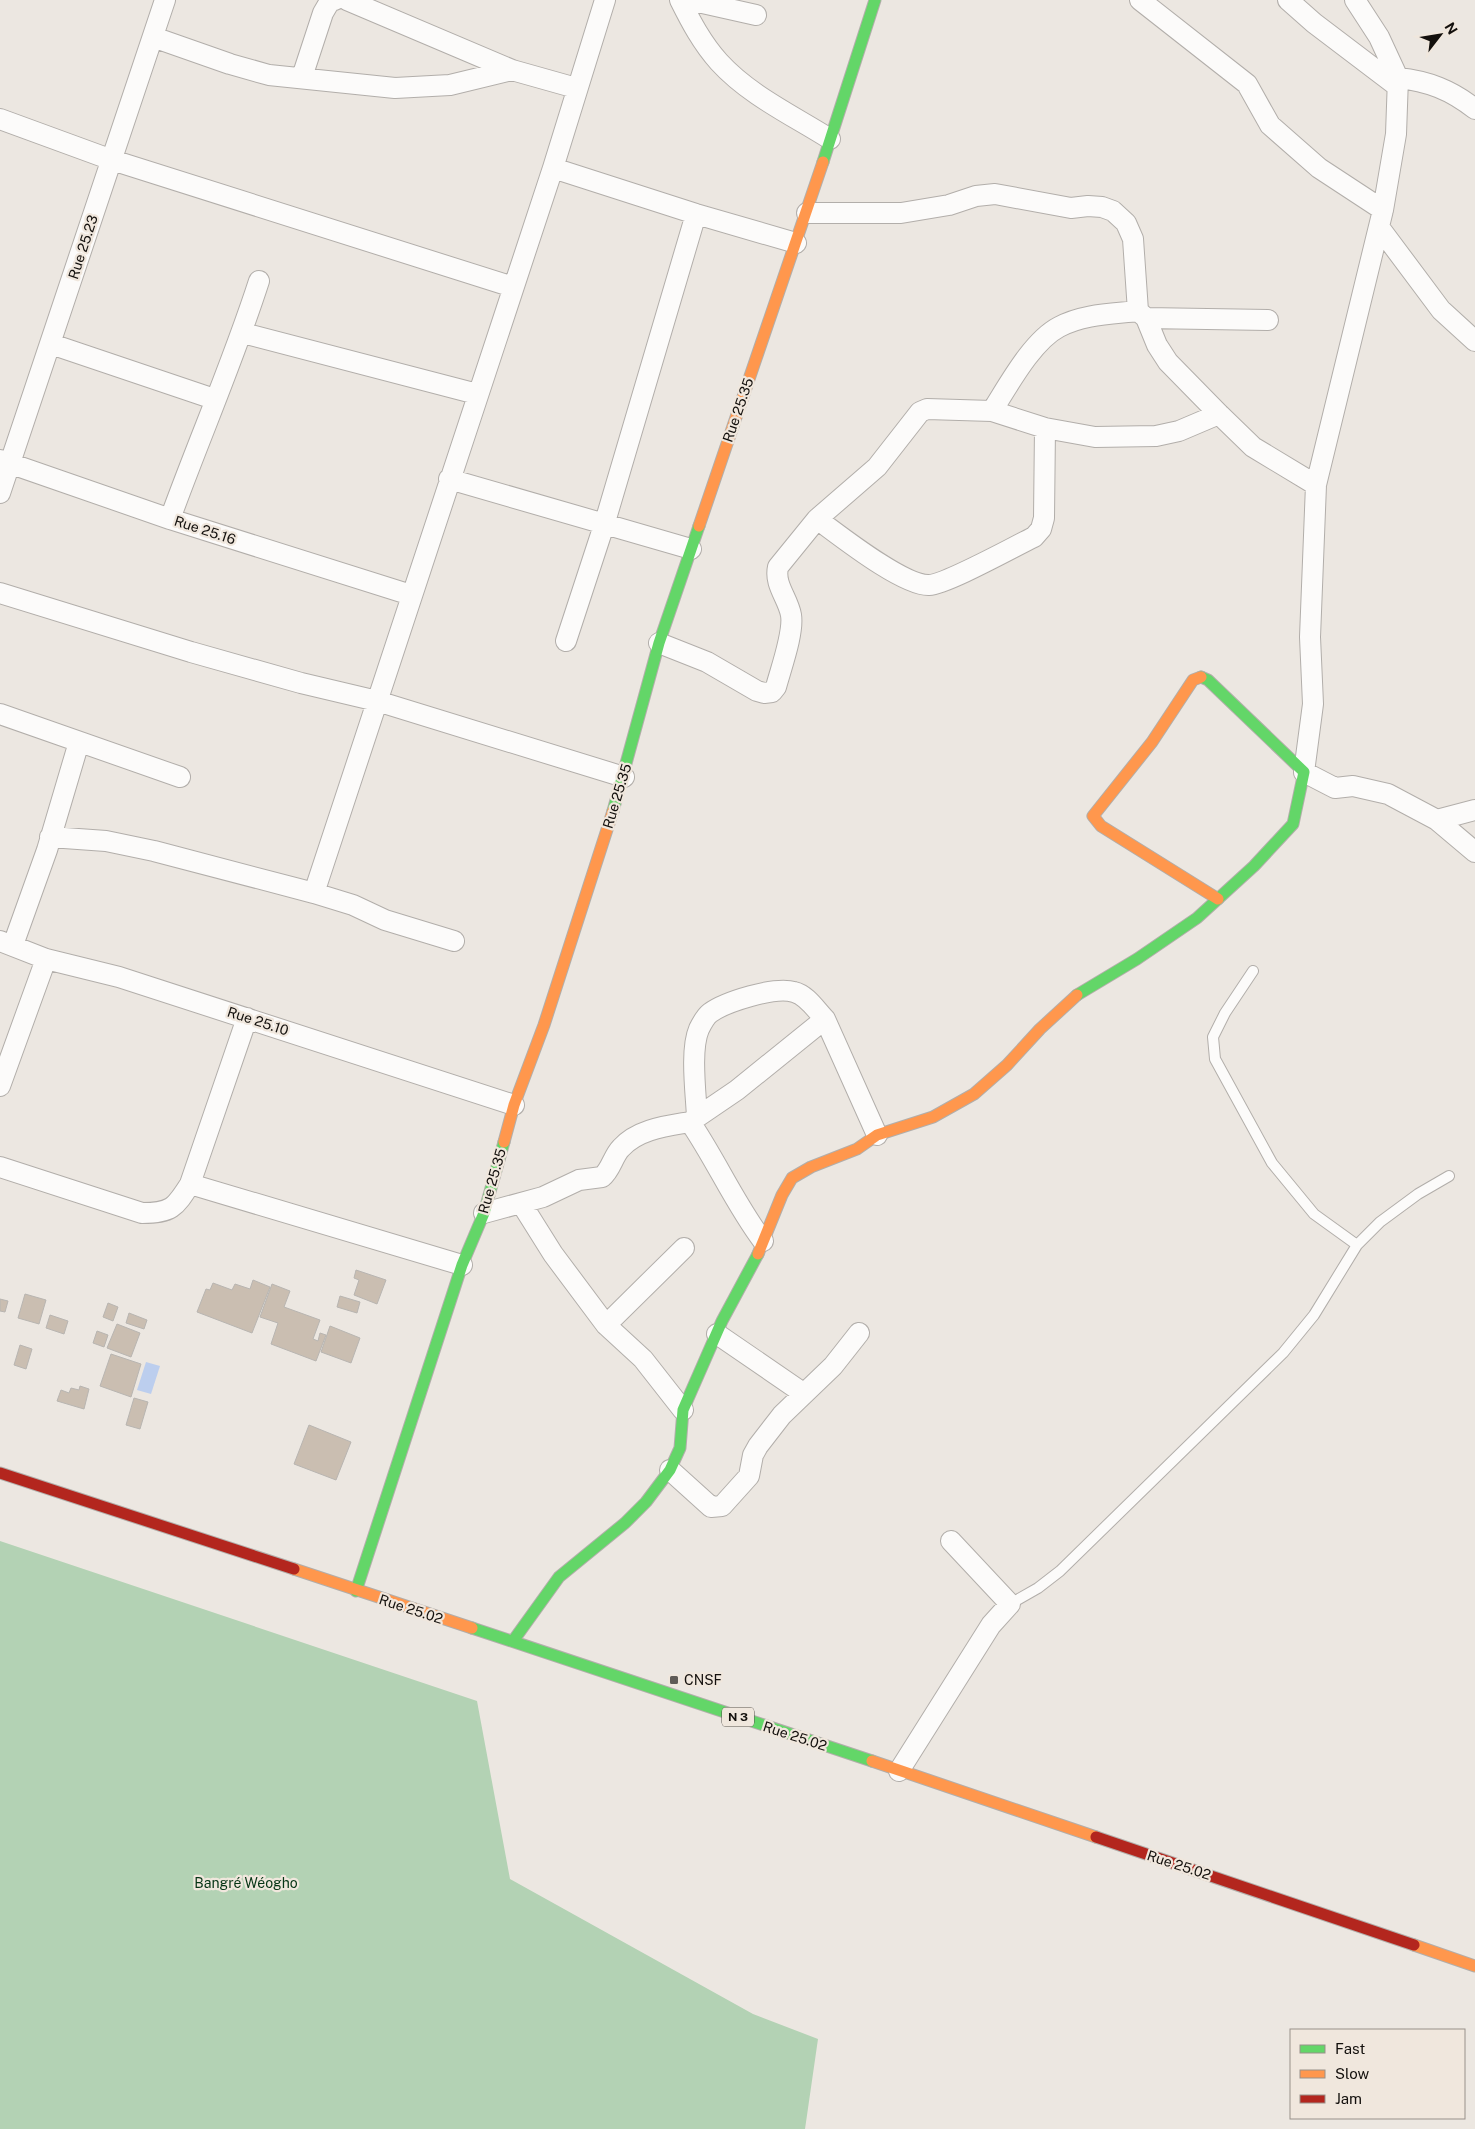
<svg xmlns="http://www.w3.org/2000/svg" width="1475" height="2129" viewBox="0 0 1475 2129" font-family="'Public Sans',sans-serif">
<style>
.forest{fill:#b3d2b4}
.water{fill:#bcceee}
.building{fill:#cabeb1;stroke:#b8b5b1}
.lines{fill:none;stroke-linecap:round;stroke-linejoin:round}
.lane-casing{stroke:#b2aeaa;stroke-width:12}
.street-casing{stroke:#b2aeaa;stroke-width:22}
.fast-casing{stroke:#b2aeaa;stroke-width:13}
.slow-casing{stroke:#b2aeaa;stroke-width:13}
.jam-casing{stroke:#b2aeaa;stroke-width:13}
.lane{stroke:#fcfbfa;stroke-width:10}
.street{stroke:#fcfbfa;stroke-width:20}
.fast{stroke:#63d668;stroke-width:11}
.slow{stroke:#ff974d;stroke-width:11}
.jam{stroke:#b3261e;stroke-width:11}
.poi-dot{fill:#5f5b57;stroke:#f0e7dd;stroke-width:2}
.labels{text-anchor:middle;stroke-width:4.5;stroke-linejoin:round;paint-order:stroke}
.shield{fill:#f0e7dd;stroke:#55504b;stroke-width:1}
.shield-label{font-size:12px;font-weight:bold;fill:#13100d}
.street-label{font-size:14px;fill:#13100d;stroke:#f0e7dd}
.poi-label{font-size:14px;fill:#13100d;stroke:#f0e7dd;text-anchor:start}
.park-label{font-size:14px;fill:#063515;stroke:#f0e7dd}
</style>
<rect width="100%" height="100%" fill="#ece7e1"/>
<!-- forest -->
<path class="forest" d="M 0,1541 L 477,1701 L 510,1879 L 753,2014 L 818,2039 L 805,2129 L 0,2129 Z"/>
<!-- water -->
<path class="water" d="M 146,1362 L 160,1366 L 151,1394 L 137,1390 Z"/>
<!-- building -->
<path class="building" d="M 356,1270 L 386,1280 L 377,1304 L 354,1295 L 359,1280 L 354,1278 Z
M 253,1280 L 270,1287 L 252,1333 L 197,1312 L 206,1289 L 210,1290 L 213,1283 L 232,1290 L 235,1284 L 250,1289 Z
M 272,1284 L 290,1291 L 284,1307 L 320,1320 L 313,1339 L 318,1341 L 320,1333 L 326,1335 L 316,1361 L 271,1344 L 278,1323 L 260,1317 Z
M 25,1294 L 46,1300 L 39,1324 L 18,1318 Z
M 340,1296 L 360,1302 L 357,1313 L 337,1307 Z
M 0,1299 L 8,1301 L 5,1312 L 0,1311 Z
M 108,1303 L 118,1307 L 113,1321 L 103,1317 Z
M 129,1313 L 147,1320 L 144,1329 L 126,1323 Z
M 50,1315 L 68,1321 L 64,1334 L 46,1328 Z
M 117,1324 L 140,1333 L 131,1357 L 107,1348 Z
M 330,1326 L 360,1338 L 351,1363 L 321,1352 Z
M 97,1331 L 108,1335 L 104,1347 L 93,1343 Z
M 20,1345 L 32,1349 L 26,1369 L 14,1365 Z
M 111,1354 L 141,1364 L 131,1397 L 100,1386 Z
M 80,1386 L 89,1389 L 84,1409 L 57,1401 L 61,1390 L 69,1393 L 71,1388 L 79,1390 Z
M 134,1398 L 148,1402 L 140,1429 L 126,1425 Z
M 309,1425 L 351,1442 L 336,1480 L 294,1464 Z"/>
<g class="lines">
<!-- lane casing -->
<g class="lane-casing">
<path id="lane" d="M 1253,971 L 1225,1013 L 1213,1037 L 1215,1059 L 1272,1163 L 1314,1214 L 1357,1245
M 1010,1604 L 1038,1588 L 1060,1571 L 1283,1353 L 1314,1315 L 1357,1245 L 1380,1222 L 1418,1194 L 1449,1176"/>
</g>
<!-- street casing -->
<g class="street-casing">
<path id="street" d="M 347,0 L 512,70
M 680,0 C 691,22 702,43 719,62 C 749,95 792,115 830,139
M 689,0 L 756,15
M 1140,0 L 1247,84 L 1270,125 L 1319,168 L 1383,210
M 1288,0 L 1314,23 L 1397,86
M 1355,0 L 1379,37 L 1398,78
M 153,37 L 230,64 L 269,75 L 395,88 L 450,85 L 512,70 L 576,88
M 302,77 L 323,13 L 330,1 L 335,0
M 1475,109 C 1451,90 1428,81 1398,78 L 1396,134 L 1383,210 L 1316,485 L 1310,637 L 1313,704 L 1304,772 L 1335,788 L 1353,786 L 1388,794 L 1437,820 L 1475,810
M 0,119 L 112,160 L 513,287
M 553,168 L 696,214 L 796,243
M 807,213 L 901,213 L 949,205 L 976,196 L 995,194 L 1071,208 L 1088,206 L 1102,207 L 1113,211 L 1126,223 L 1133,239 L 1138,311 L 1146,318 L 1157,345 L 1168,362 L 1219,414 L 1253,447 L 1316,485
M 1379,227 L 1441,310 L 1475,341
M 1146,318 L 1268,320
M 243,333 L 477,394
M 51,344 L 214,399
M 992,411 C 1008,386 1032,341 1059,327 C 1083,314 1112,314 1138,311
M 0,460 L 170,519 L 411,595
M 449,479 L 691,549
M 0,493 L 165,0
M 170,519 C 199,439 233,362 259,281
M 817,519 C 839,535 903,586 929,585 C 947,584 1013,547 1034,537 L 1041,529 L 1044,518 L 1045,428
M 0,593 L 191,652 L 301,683 L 377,701 L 624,777
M 566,641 L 605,522 L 696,214
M 659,643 L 707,662 L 757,691 L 764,693 L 772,692 L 776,687 C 781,668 794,633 791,615 C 788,598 774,585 778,567 L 817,519 L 877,467 L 920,412 L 927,409 L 992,411 L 1045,428 L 1095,437 L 1156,436 L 1179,431 L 1219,414
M 0,714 L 180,777
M 1437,820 L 1475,852
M 50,837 L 106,841 L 154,851 L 314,893 L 353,905 L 385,920 L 454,941
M 314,893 L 553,168 L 605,0
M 0,941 L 46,959 L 119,977 L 514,1105
M 13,945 L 47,850 L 79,742
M 0,1086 L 46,959
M 697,1117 C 696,1094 690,1050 699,1029 C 701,1025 706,1016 710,1013 C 725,1002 775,986 794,992 C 807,995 816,1010 825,1019
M 690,1122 L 737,1090 L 825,1019 L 877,1135
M 0,1167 L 142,1213 C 171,1213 175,1208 190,1184 L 247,1018
M 190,1184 L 462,1265
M 521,1203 L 553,1254 L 606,1325 L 643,1359 L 683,1410
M 484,1213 L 543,1197 L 579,1180 L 602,1177 C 611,1170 613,1156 621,1148 C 638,1129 667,1126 690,1122 C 716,1160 735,1204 763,1241
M 606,1325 L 684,1248
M 717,1334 L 803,1393
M 670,1470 L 711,1507 L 722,1506 L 749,1476 L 753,1455 L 758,1446 L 782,1415 L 833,1366 L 859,1333
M 899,1771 L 991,1625 L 1010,1604 L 951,1541"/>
</g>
<!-- fast casing -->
<g class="fast-casing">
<path id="fast" d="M 823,162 L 875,0
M 613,811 L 659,643 L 699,526
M 1077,995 L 1137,959 L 1197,918 L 1254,866 L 1293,824 L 1304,772 L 1208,680 L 1201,677
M 356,1591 L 462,1265 L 484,1213 L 504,1142
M 472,1628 L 872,1761
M 513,1641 L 559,1577 L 625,1523 L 646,1502 L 670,1470 L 680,1448 L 683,1410 L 722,1321 L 758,1254"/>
</g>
<!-- slow casing -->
<g class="slow-casing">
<path id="slow" d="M 699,526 L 823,162
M 1201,677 L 1193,680 L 1152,742 L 1093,816 L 1101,826 L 1218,899
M 504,1142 L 514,1105 L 544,1025 L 613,811
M 758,1254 L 782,1195 L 792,1178 L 811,1167 L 857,1149 L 877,1135 L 933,1117 L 974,1094 L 1007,1065 L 1040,1029 L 1077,995
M 294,1569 L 472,1628
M 872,1761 L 1096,1837
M 1414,1945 L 1475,1966"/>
</g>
<!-- jam casing -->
<g class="jam-casing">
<path id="jam" d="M 0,1473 L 294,1569
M 1096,1837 L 1414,1945"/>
</g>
<!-- lane -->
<use href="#lane" class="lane"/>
<!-- street -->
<use href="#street" class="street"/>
<!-- fast -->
<use href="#fast" class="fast"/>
<!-- slow -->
<use href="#slow" class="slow"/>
<!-- jam -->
<use href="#jam" class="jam"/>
</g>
<!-- markers -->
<rect class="poi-dot" x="669" y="1675" width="10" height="10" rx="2.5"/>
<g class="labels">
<!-- shield labels -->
<rect class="shield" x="722" y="1707.5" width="32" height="19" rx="4"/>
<g class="shield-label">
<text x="738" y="1721">N 3</text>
</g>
<!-- street labels -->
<g class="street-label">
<text transform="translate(83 247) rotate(-72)" y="5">Rue 25.23</text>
<text transform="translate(738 410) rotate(-71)" y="5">Rue 25.35</text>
<text transform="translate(205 530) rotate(18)" y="5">Rue 25.16</text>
<text transform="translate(617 796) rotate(-73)" y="5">Rue 25.35</text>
<text transform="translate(258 1021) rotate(18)" y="5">Rue 25.10</text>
<text transform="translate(492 1181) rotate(-74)" y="5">Rue 25.35</text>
<text transform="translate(411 1609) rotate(18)" y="5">Rue 25.02</text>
<text transform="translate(795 1736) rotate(18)" y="5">Rue 25.02</text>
<text transform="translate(1179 1865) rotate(18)" y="5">Rue 25.02</text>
</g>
<!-- poi labels -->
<g class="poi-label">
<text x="684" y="1685">CNSF</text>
</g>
<!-- park labels -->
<g class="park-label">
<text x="246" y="1888">Bangré Wéogho</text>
</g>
</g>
<!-- legend -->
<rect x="1290" y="2029" width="175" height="90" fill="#f0e7dd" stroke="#98918a"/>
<rect x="1300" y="2045" width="25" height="8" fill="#63d668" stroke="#98918a"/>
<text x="1335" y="2054" font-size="15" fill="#13100d">Fast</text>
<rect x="1300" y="2070" width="25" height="8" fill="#ff974d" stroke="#98918a"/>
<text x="1335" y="2079" font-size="15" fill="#13100d">Slow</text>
<rect x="1300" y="2095" width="25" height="8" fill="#b3261e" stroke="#98918a"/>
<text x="1335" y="2104" font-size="15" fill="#13100d">Jam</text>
<!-- north arrow -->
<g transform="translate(1440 35) rotate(59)" stroke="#f0e7dd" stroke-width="4" paint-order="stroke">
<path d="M0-4L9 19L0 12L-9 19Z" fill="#13100d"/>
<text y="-8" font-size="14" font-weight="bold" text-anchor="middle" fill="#13100d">N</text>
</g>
</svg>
